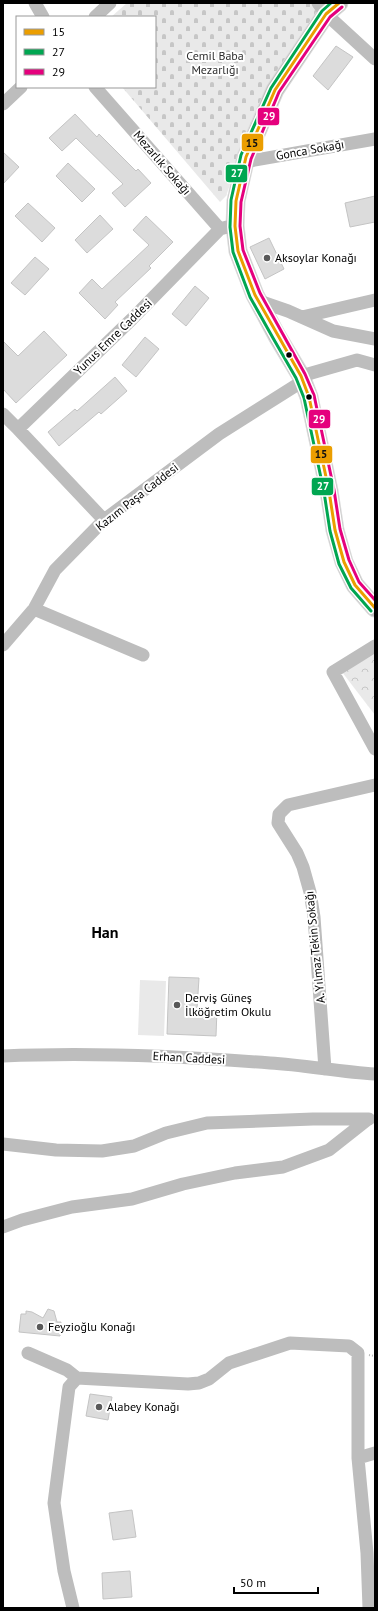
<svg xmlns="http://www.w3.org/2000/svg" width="378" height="1611" viewBox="0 0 378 1611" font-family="'PT Sans',sans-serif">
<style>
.cemetery{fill:url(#cemetery-stones)}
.park{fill:url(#park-crowns)}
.pitch{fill:#e9e9e9}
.building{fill:#dcdcdc;stroke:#c4c4c4}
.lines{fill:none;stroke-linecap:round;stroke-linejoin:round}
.major-casing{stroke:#dbdbdb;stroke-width:19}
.path{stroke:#b8b8b8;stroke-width:2;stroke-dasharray:1 2;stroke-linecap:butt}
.minor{stroke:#bdbdbd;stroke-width:13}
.major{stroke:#bdbdbd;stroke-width:17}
.bus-1-casing{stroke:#fff;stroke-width:6}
.bus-2-casing{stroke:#fff;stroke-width:6}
.bus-3-casing{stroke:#fff;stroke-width:6}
.bus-1{stroke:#eb9e00;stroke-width:3}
.bus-2{stroke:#00a651;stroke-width:3}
.bus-3{stroke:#e5007d;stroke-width:3}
.poi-dot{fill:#595959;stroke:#fff;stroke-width:1.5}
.bus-dot{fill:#000;stroke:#fff;stroke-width:1.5}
.labels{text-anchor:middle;stroke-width:4;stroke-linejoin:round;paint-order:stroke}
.park-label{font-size:12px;fill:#2e2e2e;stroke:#fff}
.street-label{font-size:12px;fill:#000;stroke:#fff}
.poi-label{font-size:12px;fill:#000;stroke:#fff;text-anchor:start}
.district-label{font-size:16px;font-weight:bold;fill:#000;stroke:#fff}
.line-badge{stroke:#fff;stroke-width:1.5}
.badge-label{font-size:11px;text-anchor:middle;font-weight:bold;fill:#fff}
.pale-badge-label{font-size:11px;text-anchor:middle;font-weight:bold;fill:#111}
</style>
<defs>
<pattern id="cemetery-stones" width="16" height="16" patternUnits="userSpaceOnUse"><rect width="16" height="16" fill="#e9e9e9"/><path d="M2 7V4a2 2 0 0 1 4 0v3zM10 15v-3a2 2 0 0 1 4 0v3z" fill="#c6c6c6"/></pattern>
<pattern id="park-crowns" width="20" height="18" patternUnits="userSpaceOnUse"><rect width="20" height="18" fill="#e9e9e9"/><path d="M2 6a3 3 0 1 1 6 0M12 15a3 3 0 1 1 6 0" fill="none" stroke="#c6c6c6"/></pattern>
</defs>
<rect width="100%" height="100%" fill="#fff"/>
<!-- cemetery -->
<path class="cemetery" d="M 127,3 L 314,3 L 317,14 L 248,133 L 226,196 L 220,202 L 122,87 L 155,87 L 155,17 L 111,17 Z"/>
<!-- park -->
<path class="park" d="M 375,654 L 375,715 L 342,672 Z"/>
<!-- pitch -->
<path class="pitch" d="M 140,980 L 166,981 L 164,1036 L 138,1035 Z"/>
<!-- building -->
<path class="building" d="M 336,46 L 353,57 L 328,90 L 313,76 Z
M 75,114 L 97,137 L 99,134 L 136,171 L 138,169 L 151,183 L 125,207 L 112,193 L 123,184 L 76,138 L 62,151 L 49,138 Z
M 3,152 L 19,167 L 3,184 Z
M 68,163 L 95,189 L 82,202 L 56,176 Z
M 375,196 L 375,222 L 350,227 L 345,203 Z
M 28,203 L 55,228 L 42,242 L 15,216 Z
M 100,215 L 113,229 L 87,253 L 75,240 Z
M 146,216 L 173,242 L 149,266 L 151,268 L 115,302 L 118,305 L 105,319 L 79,293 L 92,279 L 102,289 L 149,245 L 133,230 Z
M 269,238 L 284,269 L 265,279 L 250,247 Z
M 35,257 L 49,269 L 25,295 L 11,283 Z
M 195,286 L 209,298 L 186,326 L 172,314 Z
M 44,331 L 67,355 L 16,403 L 3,389 L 3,341 L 18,356 Z
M 145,337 L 159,349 L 136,377 L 122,365 Z
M 115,377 L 127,391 L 101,414 L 99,412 L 59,446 L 48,432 L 75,409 L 77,411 Z
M 169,977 L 199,978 L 197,1009 L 217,1010 L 216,1036 L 167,1034 Z
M 48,1309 L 54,1311 L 57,1322 L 61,1322 L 60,1336 L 19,1332 L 21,1314 L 26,1314 L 26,1311 L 32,1312 L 43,1318 Z
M 90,1394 L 112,1397 L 108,1420 L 86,1416 Z
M 132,1510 L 136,1537 L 113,1540 L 109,1513 Z
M 130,1571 L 132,1597 L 103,1599 L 102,1573 Z"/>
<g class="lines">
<!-- major casing -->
<g class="major-casing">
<path id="major" d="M 339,3 L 326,14 L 275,90 L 246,157 L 236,201 L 235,226 L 238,251 L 255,295 L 277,336 L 301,376 L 309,397 L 329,491 L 335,530 L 344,562 L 355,585 L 375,608"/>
</g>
<!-- path -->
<path class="path" d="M 369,1355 L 375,1356"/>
<!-- minor -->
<path class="minor" d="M 35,3 L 43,17
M 318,3 L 326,14 L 375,59
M 95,17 L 110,3
M 95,87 L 220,229 L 227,227
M 3,104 L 21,87
M 244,162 L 375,139
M 259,301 L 288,311 L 333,331 L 375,339
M 302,317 L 375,300
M 301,376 L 357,360 L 375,365
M 3,414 L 18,429 L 132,319 L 220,229
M 18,429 L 104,520
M 34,609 L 143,655
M 3,645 L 34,609 L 55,570 L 104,520 L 219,434 L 303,381
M 375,646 L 333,672 L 375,749
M 3,1056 C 92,1052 181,1056 270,1063 C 305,1065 340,1072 375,1074
M 325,1069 L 314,917 L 310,892 L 303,867 L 297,853 L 278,823 L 279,814 L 288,805 L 375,785
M 3,1144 L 56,1150 L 102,1151 L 134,1146 L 166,1133 L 207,1123 L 313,1119 L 369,1119
M 3,1227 L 22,1220 L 72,1207 L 132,1199 L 183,1184 L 235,1173 L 283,1167 L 329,1150 L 367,1120
M 28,1353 L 67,1370 L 77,1378
M 358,1458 L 375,1453
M 73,1608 L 64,1571 L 54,1503 L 69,1387 L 77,1378 L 188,1384 L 199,1383 L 209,1379 L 229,1363 L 290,1343 L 349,1346 L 358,1353 L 358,1458 L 367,1553 L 369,1608"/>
<!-- major -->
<use href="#major" class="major"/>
<!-- bus-1 casing -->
<g class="bus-1-casing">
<path id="bus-1" d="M 339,3 L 326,14 L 275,90 L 246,157 L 236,201 L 235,226 L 238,251 L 255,295 L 301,376 L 309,397 L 329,491 L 335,530 L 344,562 L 355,585 L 375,608"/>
</g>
<!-- bus-2 casing -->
<g class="bus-2-casing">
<path id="bus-2" d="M 331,3 L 322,11 L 271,88 L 241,155 L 231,200 L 230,227 L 233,252 L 250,297 L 273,338 L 296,378 L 304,398 L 324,492 L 330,531 L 339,564 L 351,588 L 371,611"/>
</g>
<!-- bus-3 casing -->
<g class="bus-3-casing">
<path id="bus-3" d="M 342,7 L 330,17 L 279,92 L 251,159 L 241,202 L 240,226 L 243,250 L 260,293 L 305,374 L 314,395 L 334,490 L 340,529 L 349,560 L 359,582 L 375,600"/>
</g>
<!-- bus-1 -->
<use href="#bus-1" class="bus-1"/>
<!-- bus-2 -->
<use href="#bus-2" class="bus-2"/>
<!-- bus-3 -->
<use href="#bus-3" class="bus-3"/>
</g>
<!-- markers -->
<g class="poi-dot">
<circle cx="267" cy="258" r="4"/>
<circle cx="177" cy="1005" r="4"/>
<circle cx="40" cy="1327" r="4"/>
<circle cx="99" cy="1407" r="4"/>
</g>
<g class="bus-dot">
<circle cx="289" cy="355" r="3.5"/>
<circle cx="309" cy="397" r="3.5"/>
</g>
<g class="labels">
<!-- park labels -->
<g class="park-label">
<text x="215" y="60">Cemil Baba<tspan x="215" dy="14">Mezarlığı</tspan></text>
</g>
<!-- street labels -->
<g class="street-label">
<text transform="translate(310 150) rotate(-10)" y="4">Gonca Sokağı</text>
<text transform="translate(162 163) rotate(49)" y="4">Mezarlık Sokağı</text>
<text transform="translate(113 337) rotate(-44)" y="4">Yunus Emre Caddesi</text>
<text transform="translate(137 497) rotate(-38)" y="4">Kazım Paşa Caddesi</text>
<text transform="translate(315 947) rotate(-96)" y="4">A. Yılmaz Tekin Sokağı</text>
<text transform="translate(189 1058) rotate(3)" y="4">Erhan Caddesi</text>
</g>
<!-- poi labels -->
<g class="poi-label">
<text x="275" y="262">Aksoylar Konağı</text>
<text x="185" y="1002">Derviş Güneş<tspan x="185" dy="14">İlköğretim Okulu</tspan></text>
<text x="48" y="1331">Feyzioğlu Konağı</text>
<text x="107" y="1411">Alabey Konağı</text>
</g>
<!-- district labels -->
<g class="district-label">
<text x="105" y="938">Han</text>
</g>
</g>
<g class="line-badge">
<rect x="257" y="107" width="23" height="19" rx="4" fill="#e5007d"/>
<rect x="241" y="133" width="23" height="19" rx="4" fill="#eb9e00"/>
<rect x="225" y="164" width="23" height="19" rx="4" fill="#00a651"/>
<rect x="308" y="409" width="23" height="20" rx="4" fill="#e5007d"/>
<rect x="310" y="445" width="23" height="19" rx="4" fill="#eb9e00"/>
<rect x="311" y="477" width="23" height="19" rx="4" fill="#00a651"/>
</g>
<g class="badge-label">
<text x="269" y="120">29</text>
<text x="237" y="177">27</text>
<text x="319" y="423">29</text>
<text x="323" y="490">27</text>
</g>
<g class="pale-badge-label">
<text x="252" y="147">15</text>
<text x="321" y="458">15</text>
</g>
<!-- border -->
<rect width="378" height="1611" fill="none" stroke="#000000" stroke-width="8"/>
<!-- legend -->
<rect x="16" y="16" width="140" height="72" fill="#ffffff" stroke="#999999"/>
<rect x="24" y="29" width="20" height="6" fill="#eb9e00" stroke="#999999"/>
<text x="52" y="36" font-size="12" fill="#000000">15</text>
<rect x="24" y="49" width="20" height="6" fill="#00a651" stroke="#999999"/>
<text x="52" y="56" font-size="12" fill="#000000">27</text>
<rect x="24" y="69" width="20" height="6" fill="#e5007d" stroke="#999999"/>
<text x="52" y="76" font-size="12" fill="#000000">29</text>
<!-- scale -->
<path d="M234 1587v6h84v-6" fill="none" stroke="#000000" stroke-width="2"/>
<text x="240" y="1587" font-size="12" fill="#000000" stroke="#ffffff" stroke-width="3" paint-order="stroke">50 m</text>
</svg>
